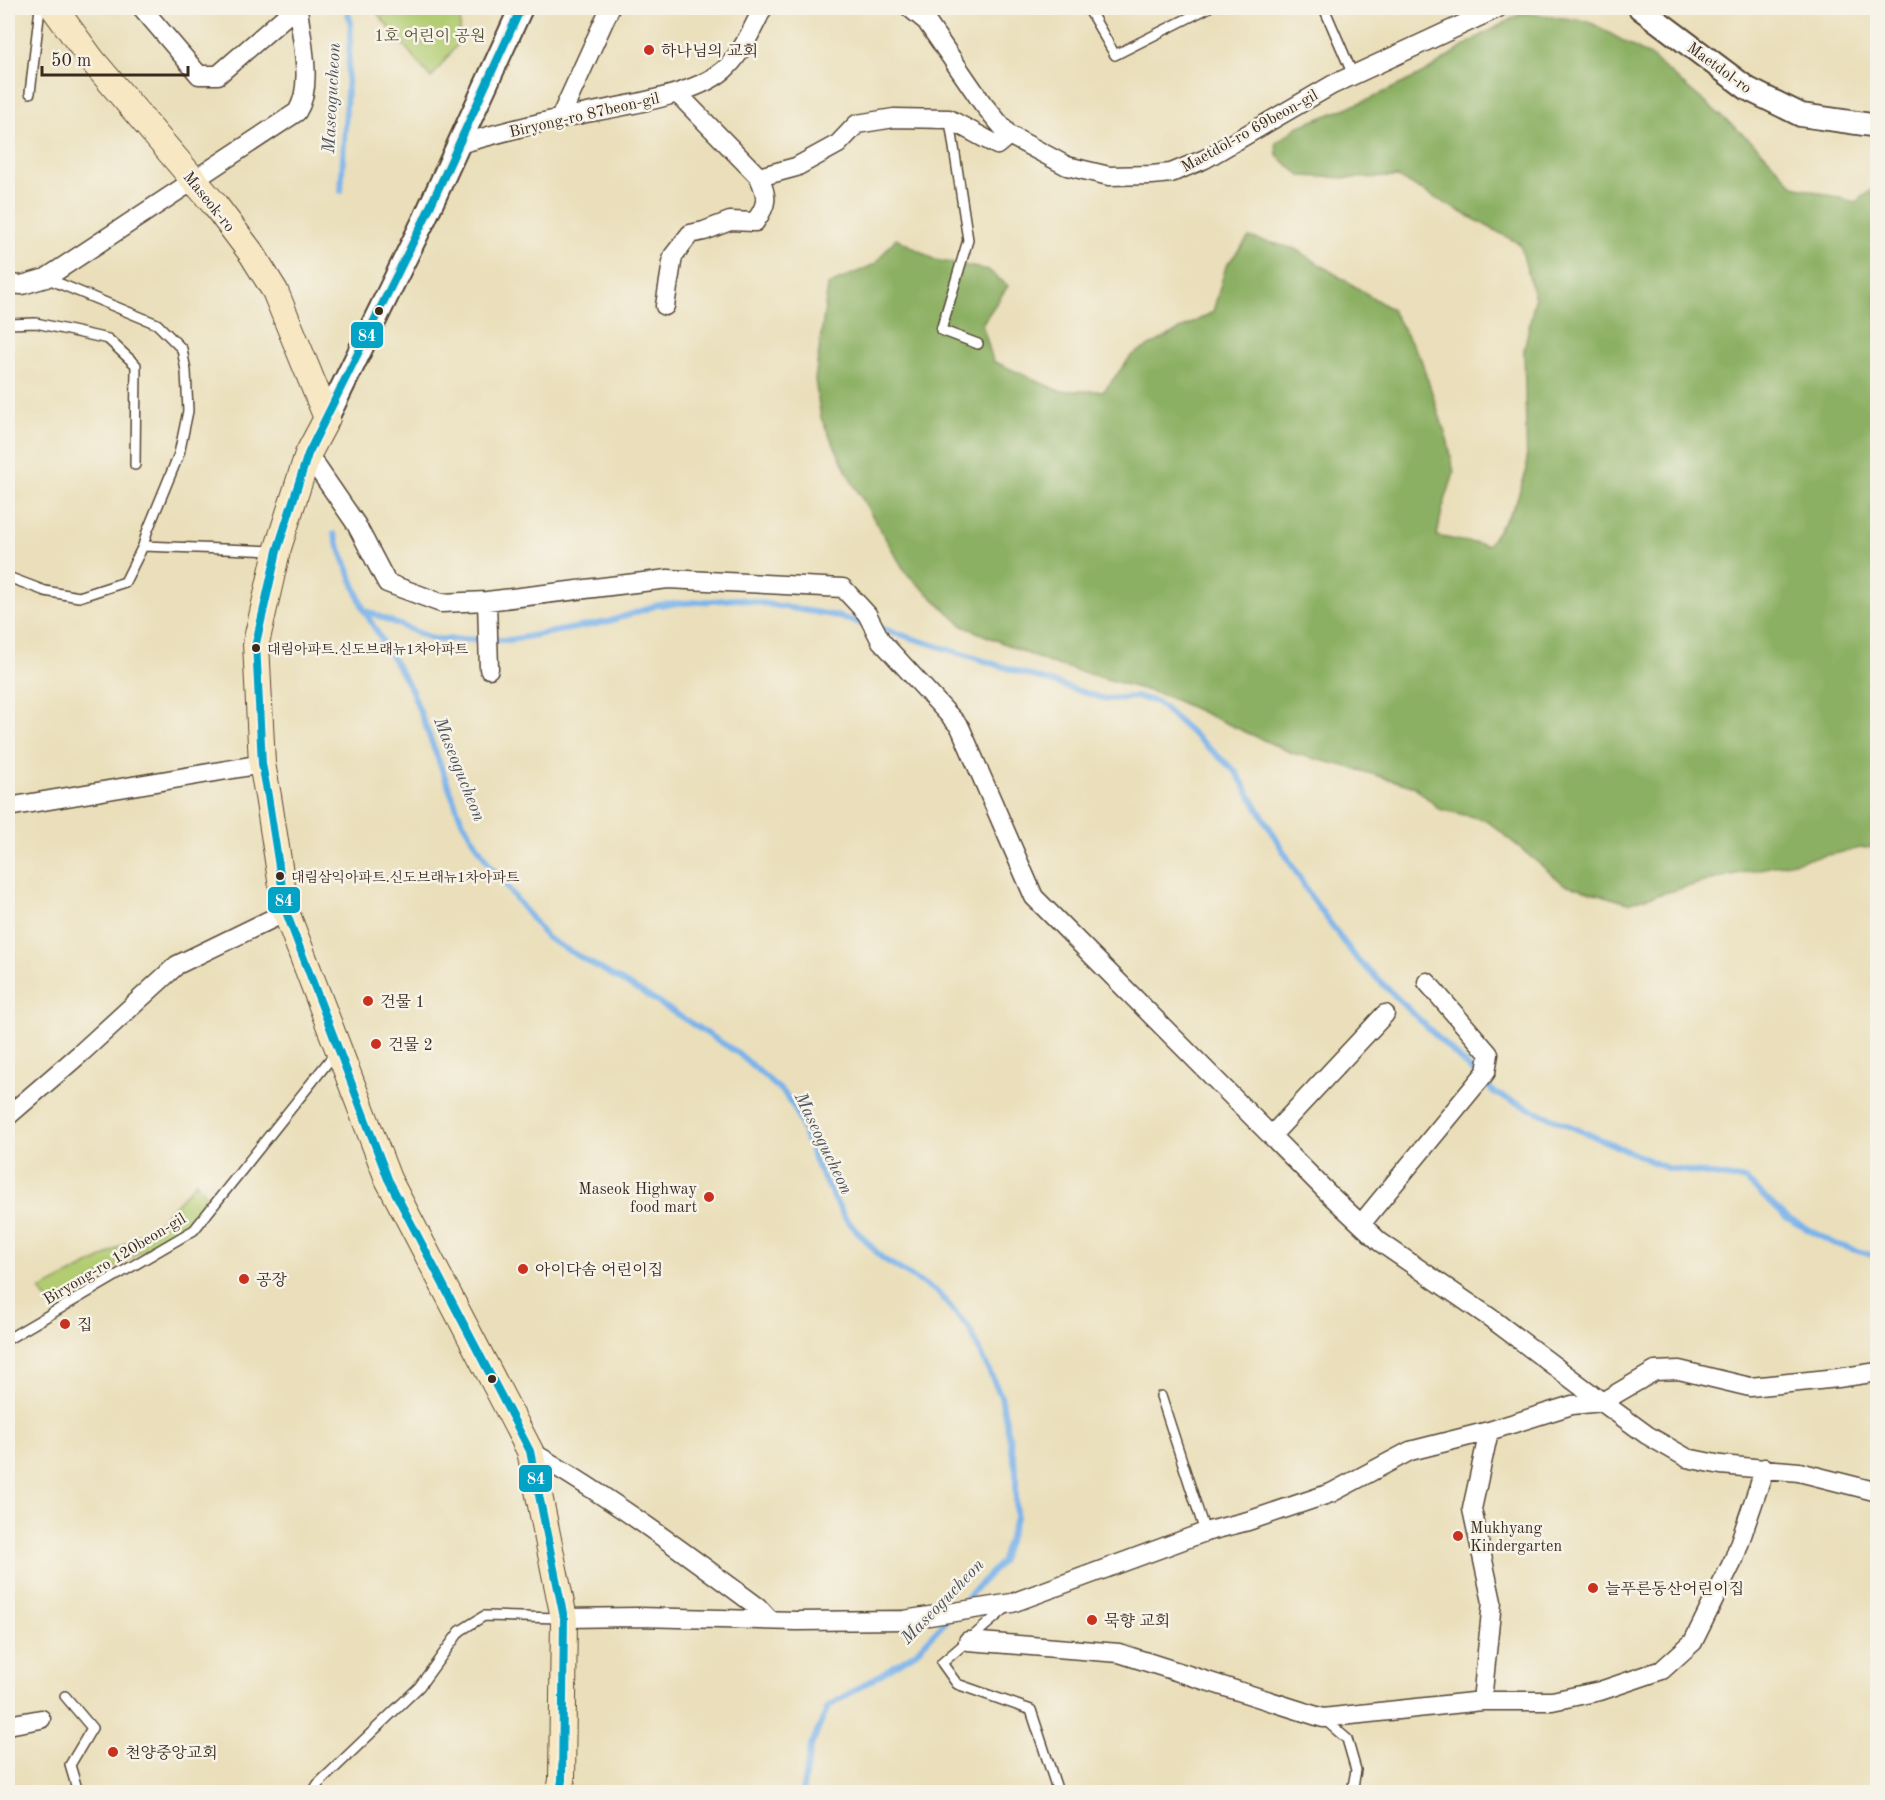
<svg xmlns="http://www.w3.org/2000/svg" width="1885" height="1800" viewBox="0 0 1885 1800" font-family="'Old Standard TT','Noto Serif KR',serif">
<style>
.green{fill:#b1cc71;stroke:#767b48;stroke-width:1.5}
.forest{fill:#8cb063;stroke:#646d40;stroke-width:1.5}
.lines{fill:none;stroke-linecap:round;stroke-linejoin:round}
.stream{stroke:#7ab3ea;stroke-width:6}
.service-casing{stroke:#554535;stroke-width:12}
.minor-casing{stroke:#554535;stroke-width:21}
.tertiary-casing{stroke:#554535;stroke-width:26}
.secondary-casing{stroke:#554535;stroke-width:28}
.service{stroke:#fff;stroke-width:9}
.minor{stroke:#fff;stroke-width:18}
.tertiary{stroke:#fff;stroke-width:22}
.secondary{stroke:#f7e8c3;stroke-width:26}
.bus-1-casing{stroke:#f7f3e8;stroke-width:12}
.bus-1{stroke:#03a3c5;stroke-width:8}
.poi-dot{fill:#c8321e;stroke:#f7f3e8;stroke-width:2}
.bus-dot{fill:#3b2a1e;stroke:#f7f3e8;stroke-width:2}
.labels{text-anchor:middle;stroke-width:5;stroke-linejoin:round;paint-order:stroke}
.bus-label{font-size:14px;fill:#3b2a1e;stroke:#f7f3e8;text-anchor:start}
.park-label{font-size:16px;fill:#585233;stroke:#f7f3e8}
.poi-label{font-size:16px;fill:#3b2a1e;stroke:#f7f3e8;text-anchor:start}
.street-label{font-size:16px;fill:#3b2a1e;stroke:#f7f3e8}
.water-label{font-size:18px;font-style:italic;fill:#4e535b;stroke:#f7f3e8}
.line-badge{stroke:#f7f3e8;stroke-width:2}
.badge-label{font-size:16px;text-anchor:middle;font-weight:bold;fill:#fff}
</style>
<rect width="100%" height="100%" fill="#f7f3e8"/>
<filter id="ink" filterUnits="userSpaceOnUse"><feTurbulence type="fractalNoise" baseFrequency=".0167" numOctaves="2"/><feDisplacementMap in="SourceGraphic" scale="12" xChannelSelector="R" yChannelSelector="G"/><feConvolveMatrix kernelMatrix="1 2 1 2 8 2 1 2 1" color-interpolation-filters="sRGB"/></filter>
<filter id="wash" filterUnits="userSpaceOnUse"><feTurbulence type="fractalNoise" baseFrequency=".008" numOctaves="4" result="noise"/><feDisplacementMap in="SourceGraphic" scale="24" xChannelSelector="R" yChannelSelector="G"/><feGaussianBlur stdDeviation="1.35" result="paint"/><feColorMatrix in="noise" values="0 0 0 0 0 0 0 0 0 0 0 0 0 0 0 0 0 1.4 0 .05"/><feComposite in="paint" operator="in"/></filter>
<g filter="url(#wash)">
<rect width="100%" height="100%" fill="#eadfba"/>
<!-- green -->
<path class="green" d="M 373,8 L 460,8 L 460,41 L 431,78 Z
M 196,1182 L 208,1199 L 181,1229 L 51,1305 L 40,1290 L 104,1257 L 158,1223 Z"/>
<!-- forest -->
<path class="forest" d="M 1522,13 L 1588,21 L 1650,56 L 1757,146 L 1794,186 L 1855,202 L 1877,186 L 1877,847 L 1861,848 L 1726,876 L 1628,903 L 1564,884 L 1486,820 L 1439,809 L 1415,787 L 1352,768 L 1292,753 L 1166,696 L 1047,662 L 963,626 L 906,573 L 852,482 L 821,418 L 815,380 L 828,285 L 875,264 L 896,238 L 935,260 L 988,270 L 1008,286 L 982,324 L 993,361 L 1059,391 L 1104,391 L 1132,355 L 1213,312 L 1226,266 L 1249,237 L 1295,249 L 1391,309 L 1421,359 L 1448,442 L 1454,473 L 1442,510 L 1437,536 L 1461,541 L 1488,545 L 1515,505 L 1527,469 L 1524,350 L 1535,299 L 1520,244 L 1397,177 L 1349,178 L 1301,176 L 1277,156 L 1276,143 L 1299,126 L 1370,99 L 1424,73 L 1475,39 Z"/>
<g class="lines">
<!-- stream -->
<path class="stream" d="M 341,191 L 351,22 L 346,8
M 334,534 L 364,610 L 412,691 L 461,819 L 488,863 L 547,938 L 648,996 L 738,1053 L 785,1094 L 795,1109 L 817,1166 L 845,1218 L 882,1258 L 937,1292 L 969,1328 L 1001,1396 L 1016,1470 L 1016,1518 L 1001,1562 L 958,1607
M 364,610 L 433,639 L 509,640 L 607,622 L 658,605 L 738,599 L 832,615 L 867,625
M 880,628 L 1105,699 L 1138,697 L 1157,702 L 1236,772 L 1311,897 L 1356,958 L 1496,1094 L 1667,1168 L 1746,1180 L 1787,1218 L 1835,1244 L 1878,1257
M 802,1792 L 811,1746 L 828,1707 L 915,1653 L 949,1617"/>
</g>
</g>
<g filter="url(#ink)">
<g class="lines">
<!-- service casing -->
<g class="service-casing">
<path id="service" d="M 1088,8 L 1115,55 L 1208,8
M 1324,8 L 1353,75
M 30,93 L 40,8
M 950,121 L 968,240 L 941,330 L 978,344
M 8,324 L 36,323 L 108,339 L 136,365 L 135,465
M 143,546 L 276,551
M 8,577 L 45,591 L 79,597 L 125,582 L 143,546 L 147,532 L 179,454 L 188,411 L 186,371 L 182,349 L 157,324 L 46,278
M 8,1339 L 194,1230 L 336,1052
M 1161,1396 L 1205,1532
M 1007,1607 L 942,1663 L 957,1684 L 1031,1710 L 1058,1792
M 65,1696 L 92,1728 L 70,1765 L 78,1792
M 1325,1720 L 1347,1739 L 1356,1770 L 1352,1792
M 313,1792 L 318,1784 L 419,1687 L 460,1631 L 484,1616 L 561,1618"/>
</g>
<!-- minor casing -->
<g class="minor-casing">
<path id="minor" d="M 142,8 L 199,75 L 218,75 L 295,8
M 910,8 L 926,21 L 983,104 L 1009,135 L 1067,166 L 1109,176 L 1152,175 L 1171,173 L 1205,159 L 1332,85 L 1498,8
M 677,93 L 759,177 L 796,167 L 838,144 L 857,124 L 894,118 L 949,119 L 997,145 L 1009,135
M 560,118 L 610,8
M 459,144 C 493,135 527,125 562,118 C 606,108 690,99 724,70 C 742,54 752,29 763,8
M 8,284 L 22,285 L 46,278 L 297,112 C 314,85 301,39 298,8
M 665,306 L 673,256 L 690,234 L 704,231 L 730,221 L 755,222 C 768,204 768,197 759,177
M 308,454 L 356,524 L 387,583 L 441,603 L 487,601 L 668,579 L 843,588 L 867,614 L 881,641 L 960,727 L 1034,897 L 1332,1197 L 1380,1242 L 1492,1319 L 1602,1402 L 1572,1405 L 1489,1431 L 1472,1509 L 1492,1602 L 1482,1701 L 1323,1718 L 1119,1653 L 968,1641
M 487,601 L 489,669
M 8,807 L 262,764
M 8,1116 L 81,1053 L 177,965 L 286,912
M 1271,1136 L 1385,1014
M 1361,1224 L 1486,1072 L 1489,1054 L 1427,982
M 1878,1372 L 1838,1378 L 1750,1387 L 1679,1370 L 1655,1371 L 1602,1402 L 1647,1435 L 1687,1458 L 1721,1465 L 1799,1472 L 1878,1492
M 530,1451 C 610,1497 684,1552 758,1607 L 770,1620
M 564,1618 L 638,1617 L 797,1621 L 904,1620 L 1012,1603 L 1205,1532 L 1248,1521 L 1331,1493 L 1410,1451 L 1489,1431
M 1482,1701 L 1552,1701 L 1600,1691 L 1662,1670 L 1693,1642 L 1734,1559 L 1765,1468
M 8,1725 L 41,1719"/>
</g>
<!-- tertiary casing -->
<g class="tertiary-casing">
<path id="tertiary" d="M 1640,8 L 1748,89 L 1801,115 L 1878,126
M 327,418 L 424,220 L 521,8"/>
</g>
<!-- secondary casing -->
<g class="secondary-casing">
<path id="secondary" d="M 54,8 L 92,60 L 215,205 L 252,254 L 275,291 L 327,418 L 308,454 L 277,551 L 256,643 L 262,764 L 268,796 L 286,912 L 388,1179 L 530,1451 L 564,1618 L 562,1780 L 560,1792"/>
</g>
<!-- service -->
<use href="#service" class="service"/>
<!-- minor -->
<use href="#minor" class="minor"/>
<!-- tertiary -->
<use href="#tertiary" class="tertiary"/>
<!-- secondary -->
<use href="#secondary" class="secondary"/>
<!-- bus-1 casing -->
<g class="bus-1-casing">
<path id="bus-1" d="M 521,8 L 424,220 L 308,454 L 277,551 L 256,643 L 262,764 L 268,796 L 286,912 L 388,1179 L 530,1451 L 564,1618 L 562,1780 L 560,1792"/>
</g>
<!-- bus-1 -->
<use href="#bus-1" class="bus-1"/>
</g>
</g>
<!-- markers -->
<g class="poi-dot">
<circle cx="649" cy="50" r="6"/>
<circle cx="368" cy="1001" r="6"/>
<circle cx="376" cy="1044" r="6"/>
<circle cx="709" cy="1197" r="6"/>
<circle cx="523" cy="1269" r="6"/>
<circle cx="244" cy="1279" r="6"/>
<circle cx="65" cy="1324" r="6"/>
<circle cx="1458" cy="1536" r="6"/>
<circle cx="1593" cy="1588" r="6"/>
<circle cx="1092" cy="1620" r="6"/>
<circle cx="113" cy="1752" r="6"/>
</g>
<g class="bus-dot">
<circle cx="379" cy="311" r="5"/>
<circle cx="256" cy="648" r="5"/>
<circle cx="280" cy="876" r="5"/>
<circle cx="492" cy="1379" r="5"/>
</g>
<g class="labels">
<!-- bus labels -->
<g class="bus-label">
<text x="267" y="654">대림아파트.신도브래뉴1차아파트</text>
<text x="291" y="882">대림삼익아파트.신도브래뉴1차아파트</text>
</g>
<!-- park labels -->
<g class="park-label">
<text x="430" y="41">1호 어린이 공원</text>
</g>
<!-- poi labels -->
<g class="poi-label">
<text x="661" y="56">하나님의 교회</text>
<text x="380" y="1007">건물 1</text>
<text x="388" y="1050">건물 2</text>
<text x="697" y="1194" text-anchor="end">Maseok Highway<tspan x="697" dy="18">food mart</tspan></text>
<text x="535" y="1275">아이다솜 어린이집</text>
<text x="256" y="1285">공장</text>
<text x="77" y="1330">집</text>
<text x="1470" y="1533">Mukhyang<tspan x="1470" dy="18">Kindergarten</tspan></text>
<text x="1605" y="1594">늘푸른동산어린이집</text>
<text x="1104" y="1626">묵향 교회</text>
<text x="125" y="1758">천양중앙교회</text>
</g>
<!-- street labels -->
<g class="street-label">
<text transform="translate(1720 67) rotate(36)" y="6">Maetdol-ro</text>
<text transform="translate(584 114) rotate(-13)" y="6">Biryong-ro 87beon-gil</text>
<text transform="translate(1249 130) rotate(-29)" y="6">Maetdol-ro 69beon-gil</text>
<text transform="translate(210 201) rotate(51)" y="6">Maseok-ro</text>
<text transform="translate(114 1258) rotate(-31)" y="6">Biryong-ro 120beon-gil</text>
</g>
<!-- water labels -->
<g class="water-label">
<text transform="translate(331 98) rotate(-87)" y="6">Maseogucheon</text>
<text transform="translate(460 769) rotate(68)" y="6">Maseogucheon</text>
<text transform="translate(824 1143) rotate(64)" y="6">Maseogucheon</text>
<text transform="translate(942 1601) rotate(-46)" y="6">Maseogucheon</text>
</g>
</g>
<g class="line-badge">
<rect x="350" y="321" width="34" height="28" rx="6" fill="#03a3c5"/>
<rect x="267" y="886" width="34" height="28" rx="6" fill="#03a3c5"/>
<rect x="518" y="1464" width="35" height="29" rx="6" fill="#03a3c5"/>
</g>
<g class="badge-label">
<text x="367" y="341">84</text>
<text x="284" y="906">84</text>
<text x="536" y="1484">84</text>
</g>
<!-- margin -->
<rect width="1885" height="1800" fill="none" stroke="#f7f3e8" stroke-width="30"/>
<!-- scale -->
<path d="M42 66v9h146v-9" fill="none" stroke="#3b2a1e" stroke-width="3"/>
<text x="51" y="66" font-size="18" fill="#3b2a1e" stroke="#f7f3e8" stroke-width="4.5" paint-order="stroke">50 m</text>
</svg>
